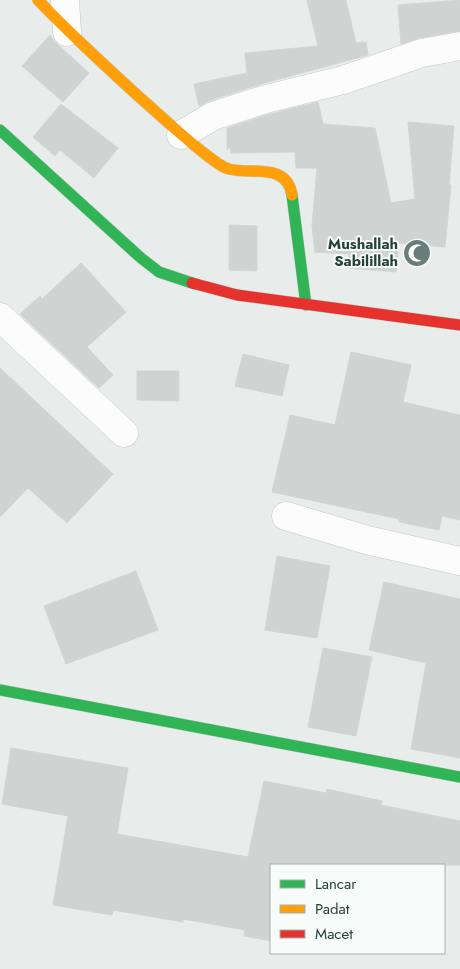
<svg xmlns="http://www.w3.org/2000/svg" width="460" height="969" viewBox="0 0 460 969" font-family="Jost,sans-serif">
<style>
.building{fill:#cfd4d2;stroke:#d1d6d4}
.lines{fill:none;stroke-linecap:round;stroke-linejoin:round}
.street-casing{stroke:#c5cac8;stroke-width:29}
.fast-casing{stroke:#c3cbc8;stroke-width:12}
.slow-casing{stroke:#c3cbc8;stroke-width:12}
.jam-casing{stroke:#c3cbc8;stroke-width:12}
.street{stroke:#fcfcfc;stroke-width:28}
.fast{stroke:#30b455;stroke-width:11}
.slow{stroke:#ff9f0a;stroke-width:11}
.jam{stroke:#e5322d;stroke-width:11}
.labels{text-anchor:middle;stroke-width:4;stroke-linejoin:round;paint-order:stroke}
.poi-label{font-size:15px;font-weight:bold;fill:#24423a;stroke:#f7fbf9;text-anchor:end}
</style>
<rect width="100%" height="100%" fill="#e8edeb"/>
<!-- building -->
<path class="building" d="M 307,0 L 346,0 L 356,43 L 366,42 L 368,55 L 261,84 L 208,101 L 199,106 L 194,84 L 247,73 L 245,53 L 318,46 Z
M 460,0 L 460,31 L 419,38 L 401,44 L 398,5 Z
M 50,35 L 54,41 L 89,73 L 63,102 L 22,66 Z
M 318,102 L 323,124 L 375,128 L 391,203 L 415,199 L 408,122 L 454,126 L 449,185 L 451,185 L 445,247 L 399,243 L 396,272 L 348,268 L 349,254 L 315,252 L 312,226 L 317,168 L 296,168 L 295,152 L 231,153 L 230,147 L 227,150 L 227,128 L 270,114 Z
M 61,104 L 118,148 L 94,178 L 60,150 L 55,156 L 33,137 Z
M 229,225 L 257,226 L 257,271 L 229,270 Z
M 81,263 L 126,312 L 87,347 L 113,375 L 99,388 L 20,314 L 40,296 L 42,299 Z
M 351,352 L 411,365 L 403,402 L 460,415 L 460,520 L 442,516 L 439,530 L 399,522 L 399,519 L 272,492 L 290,415 L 335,425 Z
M 243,354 L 289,365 L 282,396 L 235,386 Z
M 0,368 L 113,474 L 67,523 L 28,488 L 0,517 Z
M 137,371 L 179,371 L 179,401 L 137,400 Z
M 277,556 L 330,566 L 317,638 L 265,630 Z
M 136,571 L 158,630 L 66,664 L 44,606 Z
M 384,582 L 460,599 L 460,758 L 411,749 L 426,663 L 369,650 Z
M 323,648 L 372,657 L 356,736 L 308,727 Z
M 11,748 L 128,768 L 117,834 L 248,857 L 264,781 L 326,793 L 327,789 L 382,801 L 381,805 L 460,821 L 460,865 L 271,865 L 271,941 L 244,936 L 245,930 L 183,919 L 183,922 L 113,910 L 112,915 L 53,905 L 68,816 L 2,804 Z"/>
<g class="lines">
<!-- street casing -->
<g class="street-casing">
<path id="street" d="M 65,0 L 67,32
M 181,135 L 213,116 L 266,99 L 343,80 L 422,53 L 460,46
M 0,317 L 124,433
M 286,516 L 367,540 L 460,561"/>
</g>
<!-- fast casing -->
<g class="fast-casing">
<path id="fast" d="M 0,130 L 141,258 L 159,272 L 192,283
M 292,195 L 306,305
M 0,690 L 460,777"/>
</g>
<!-- slow casing -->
<g class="slow-casing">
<path id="slow" d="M 38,0 C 69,33 103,64 137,95 C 161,116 184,138 209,157 C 215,161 221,167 229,169 C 251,175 287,162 292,195"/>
</g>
<!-- jam casing -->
<g class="jam-casing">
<path id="jam" d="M 192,283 L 237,295 L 460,325"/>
</g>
<!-- street -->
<use href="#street" class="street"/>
<!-- fast -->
<use href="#fast" class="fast"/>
<!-- slow -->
<use href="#slow" class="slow"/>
<!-- jam -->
<use href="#jam" class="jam"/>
</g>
<!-- icons -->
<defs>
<g id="mosque-disc" transform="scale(1.4375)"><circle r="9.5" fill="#697e78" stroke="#f7fbf9"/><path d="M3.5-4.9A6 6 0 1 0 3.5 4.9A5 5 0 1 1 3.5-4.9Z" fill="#fff"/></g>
</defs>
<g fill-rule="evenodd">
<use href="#mosque-disc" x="417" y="253"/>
</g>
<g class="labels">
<!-- poi labels -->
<g class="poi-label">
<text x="398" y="249">Mushallah<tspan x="398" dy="17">Sabilillah</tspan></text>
</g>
</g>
<!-- legend -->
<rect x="270" y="864" width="175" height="90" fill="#f7fbf9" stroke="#a3b1ad"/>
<rect x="280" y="880" width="25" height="8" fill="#30b455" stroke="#a3b1ad"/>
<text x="315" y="889" font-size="15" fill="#24423a">Lancar</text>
<rect x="280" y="905" width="25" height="8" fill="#ff9f0a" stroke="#a3b1ad"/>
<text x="315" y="914" font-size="15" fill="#24423a">Padat</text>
<rect x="280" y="930" width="25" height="8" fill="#e5322d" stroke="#a3b1ad"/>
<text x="315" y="939" font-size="15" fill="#24423a">Macet</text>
</svg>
